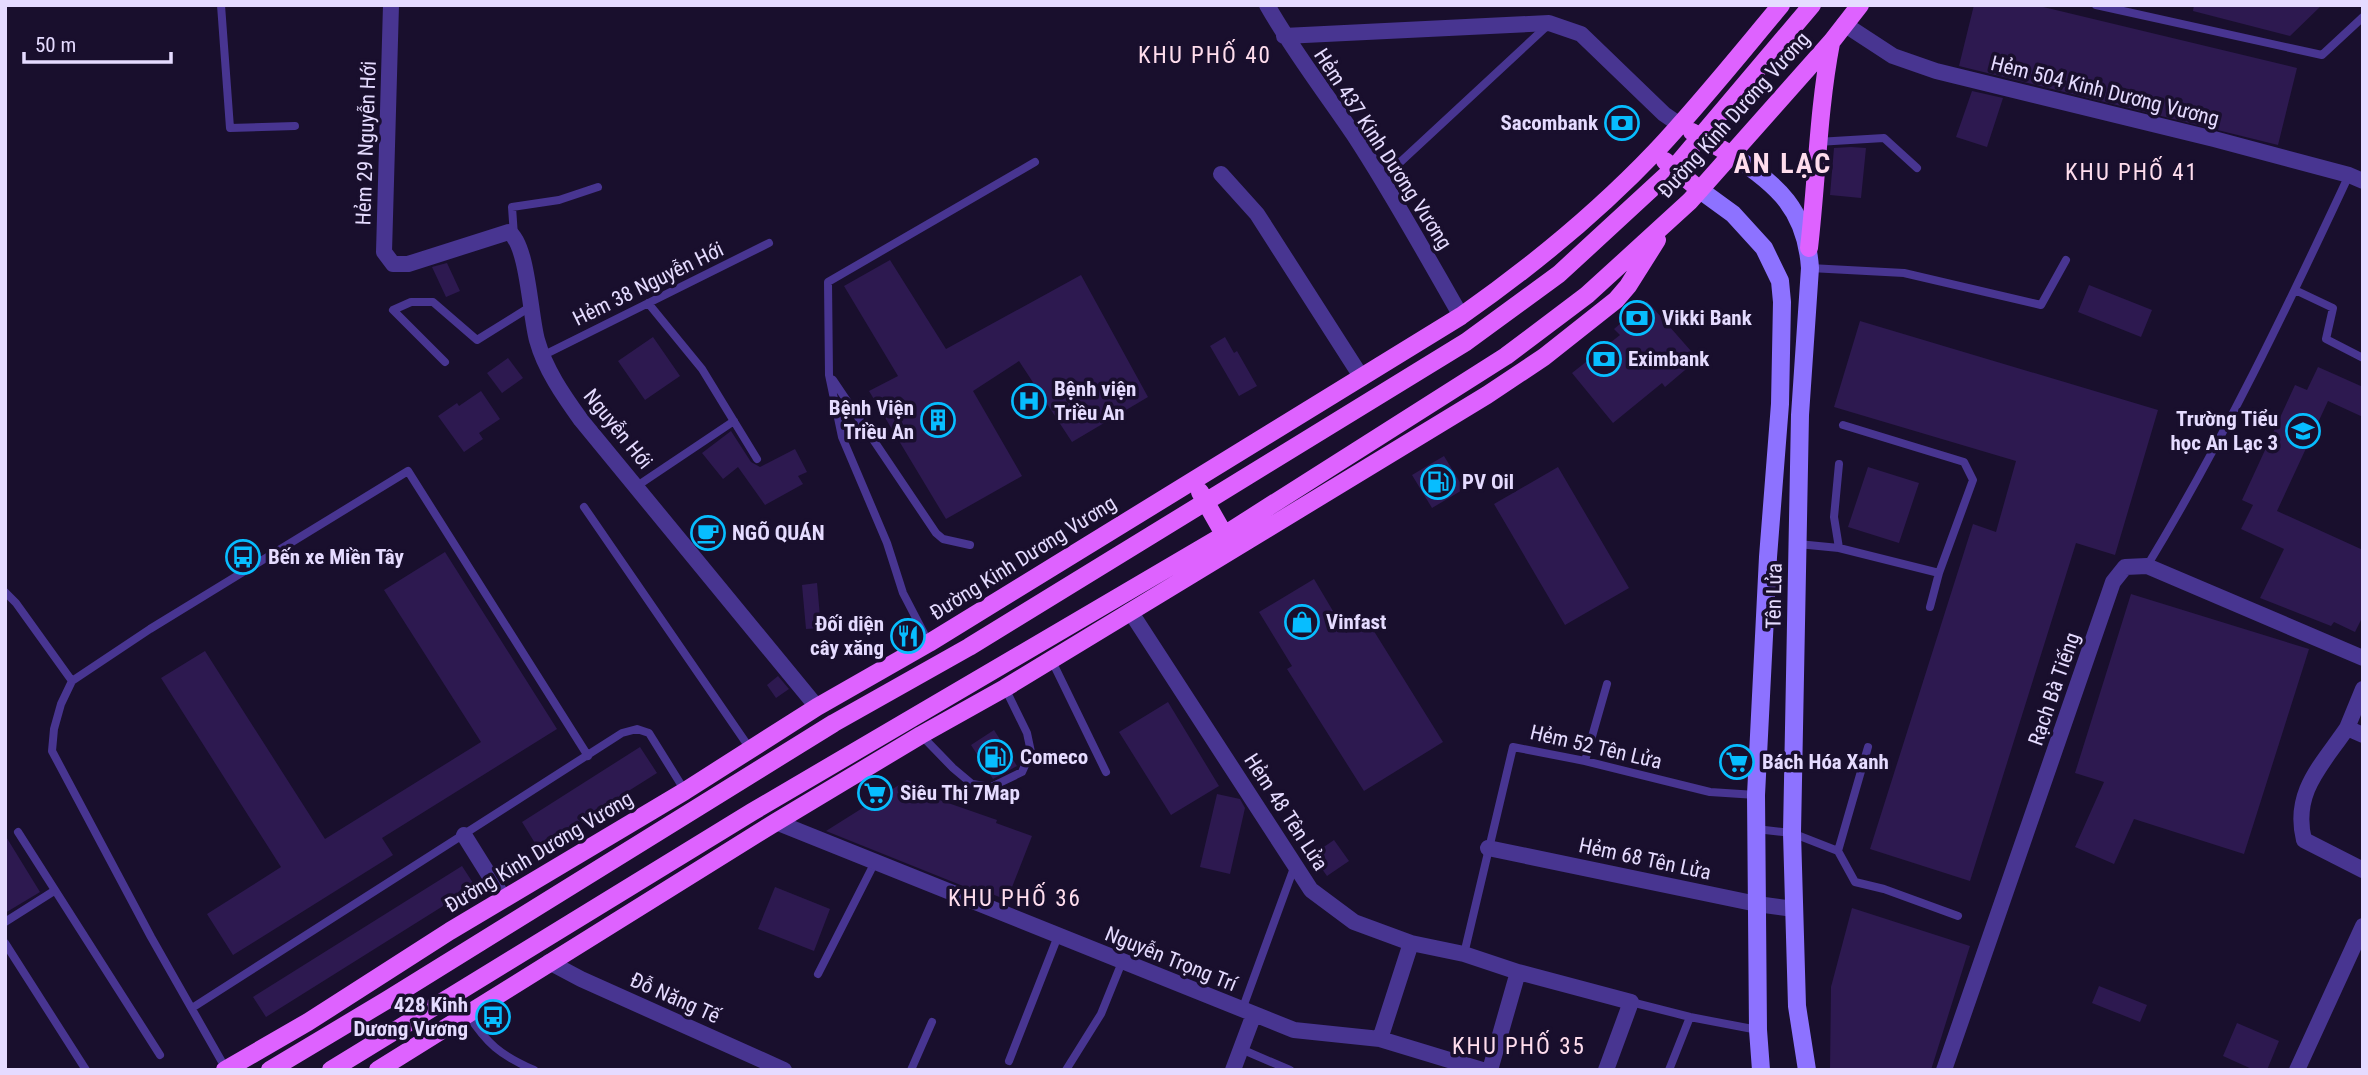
<svg xmlns="http://www.w3.org/2000/svg" width="2368" height="1075" viewBox="0 0 2368 1075" font-family="'Roboto Condensed',sans-serif">
<style>
.building{fill:#2d1950}
.lines{fill:none;stroke-linecap:round;stroke-linejoin:round}
.lane{stroke:#483591;stroke-width:8}
.street{stroke:#483591;stroke-width:16}
.secondary{stroke:#8d72ff;stroke-width:18}
.primary{stroke:#de62ff;stroke-width:18}
.labels{text-anchor:middle;stroke-width:7;stroke-linejoin:round;paint-order:stroke}
.street-label{font-size:21px;fill:#e5dbff;stroke:#190f2d}
.poi-label{font-size:21px;font-weight:bold;fill:#e5dbff;stroke:#190f2d;text-anchor:start}
.neighbourhood-label{font-size:23px;letter-spacing:2px;fill:#ffdded;stroke:#190f2d}
.district-label{font-size:28px;font-weight:bold;letter-spacing:2px;fill:#ffdded;stroke:#190f2d}
</style>
<rect width="100%" height="100%" fill="#190f2d"/>
<!-- building -->
<path class="building" d="M 1974,5 L 2035,5 L 2297,68 L 2278,145 L 1959,66 Z
M 2194,5 L 2322,5 L 2290,36 L 2193,11 Z
M 1972,91 L 2003,98 L 1987,147 L 1956,137 Z
M 1851,147 L 1866,148 L 1861,198 L 1830,195 L 1834,148 Z
M 890,260 L 946,349 L 1081,275 L 1148,397 L 1072,442 L 1019,361 L 973,391 L 1022,476 L 946,519 L 869,391 L 898,376 L 844,286 Z
M 447,263 L 460,291 L 446,297 L 432,267 Z
M 2089,285 L 2152,310 L 2141,337 L 2078,312 Z
M 1647,301 L 1698,359 L 1665,387 L 1662,383 L 1613,423 L 1572,373 L 1620,335 L 1614,329 Z
M 1860,321 L 2158,410 L 2115,555 L 2076,543 L 1970,881 L 1870,849 L 1973,524 L 1996,532 L 2016,461 L 1834,407 Z
M 653,337 L 680,376 L 645,400 L 618,361 Z
M 1225,337 L 1234,353 L 1237,351 L 1257,386 L 1239,396 L 1210,346 Z
M 508,358 L 523,378 L 502,393 L 487,373 Z
M 2318,367 L 2363,387 L 2363,417 L 2328,401 L 2277,511 L 2363,550 L 2363,616 L 2355,632 L 2334,622 L 2331,626 L 2260,598 L 2284,549 L 2241,529 L 2253,505 L 2242,500 L 2295,385 L 2307,390 Z
M 481,391 L 500,419 L 479,433 L 483,439 L 464,452 L 438,416 L 457,403 L 459,406 Z
M 731,431 L 751,462 L 760,467 L 795,449 L 807,472 L 798,476 L 803,484 L 765,505 L 738,467 L 723,479 L 702,453 Z
M 1444,456 L 1464,489 L 1432,508 L 1412,475 Z
M 1558,467 L 1629,588 L 1565,625 L 1494,504 Z
M 1868,467 L 1919,483 L 1899,543 L 1848,527 Z
M 445,552 L 557,729 L 382,838 L 393,855 L 233,955 L 207,914 L 281,867 L 161,678 L 205,651 L 325,839 L 481,742 L 384,590 Z
M 1314,579 L 1346,633 L 1367,620 L 1443,742 L 1364,791 L 1287,669 L 1292,666 L 1259,612 Z
M 817,583 L 821,628 L 806,629 L 802,585 Z
M 2131,594 L 2309,649 L 2244,854 L 2134,819 L 2114,864 L 2075,847 L 2104,782 L 2075,773 Z
M 778,676 L 789,689 L 776,698 L 767,685 Z
M 1168,702 L 1219,786 L 1171,815 L 1119,732 Z
M 994,730 L 1017,766 L 993,779 L 971,745 Z
M 640,747 L 657,773 L 538,848 L 522,822 Z
M 907,780 L 931,789 L 928,796 L 997,820 L 996,823 L 1032,836 L 1007,900 L 974,887 L 973,890 L 826,831 Z
M 1217,794 L 1240,799 L 1245,808 L 1230,874 L 1200,867 Z
M 5,835 L 40,892 L 5,913 Z
M 1334,840 L 1349,861 L 1327,876 L 1312,855 Z
M 462,866 L 475,886 L 266,1017 L 253,997 Z
M 775,887 L 830,909 L 814,951 L 758,929 Z
M 1852,908 L 1970,946 L 1931,1070 L 1830,1070 L 1831,987 Z
M 2099,986 L 2147,1005 L 2140,1022 L 2092,1003 Z
M 2237,1023 L 2279,1041 L 2267,1070 L 2254,1070 L 2223,1056 Z"/>
<g class="lines">
<!-- lane -->
<path class="lane" d="M 221,5 L 230,128 L 295,126
M 2096,5 L 2322,55 L 2363,17
M 1817,142 L 1884,138 L 1917,168
M 1381,180 L 1548,25
M 514,236 L 512,207 L 559,200 L 598,187
M 1810,268 L 1904,273 L 2041,305 L 2066,260
M 2295,290 L 2333,308 L 2326,339 L 2363,358
M 648,303 L 702,369 L 757,459
M 542,356 L 769,243
M 445,362 L 393,310 L 411,302 L 433,302 L 477,340 L 530,307
M 833,380 L 936,533 L 943,539 L 970,545
M 1843,425 L 1964,462 L 1973,480 L 1939,573 L 1930,607
M 1839,464 L 1834,517 L 1839,548 L 1939,573
M 637,486 L 734,421
M 584,507 L 751,750
M 1798,544 L 1839,548
M 2147,566 C 2223,441 2287,308 2349,175
M 5,592 L 16,603 L 72,681
M 929,643 L 903,593 L 887,543 L 842,437 L 829,375 L 828,282 L 1035,162
M 1051,659 L 1106,772
M 921,735 L 953,768 L 972,784 L 991,787 L 1022,772 L 1031,752 L 1027,733 L 1005,688
M 1585,761 L 1607,684
M 1756,829 L 1792,833 L 1838,851 L 1855,882 L 1884,889 L 1958,916
M 18,832 L 160,1055
M 1838,851 L 1868,747
M 5,922 L 54,891
M 5,943 L 86,1070
M 1464,954 L 1513,747 L 1585,761 L 1710,792 L 1756,795
M 818,974 L 875,862
M 1631,1002 L 1690,1017 L 1758,1030
M 192,1008 L 622,733 L 637,729 L 649,733 L 685,791
M 1242,1010 L 1295,865
M 467,1013 C 487,1044 500,1055 534,1070
M 1241,1049 L 1290,1070
M 1009,1061 L 1058,936
M 226,1069 L 151,937 L 52,751 L 54,729 L 61,704 L 72,681 L 150,629 L 408,471 L 588,756
M 911,1070 L 932,1022
M 1066,1070 L 1101,1014 L 1122,962
M 1669,1070 L 1690,1017"/>
<!-- street -->
<path class="street" d="M 391,5 L 384,252 L 393,264 L 408,264 L 509,232 C 528,245 530,315 537,340 C 545,369 563,395 581,420 L 817,707
M 1267,5 C 1293,51 1325,92 1354,135 C 1392,193 1426,255 1461,316
M 1844,24 L 1893,56 L 1936,71 L 2214,139 L 2349,175 L 2363,181
M 1284,36 L 1549,23 L 1581,34 L 1664,114 L 1680,125
M 1221,174 L 1257,214 L 1362,378
M 1130,611 L 1311,890 L 1354,922 L 1411,943 L 1464,954 L 1518,972 L 1631,1002 L 1606,1070
M 2363,689 L 2347,728 L 2363,735
M 2347,728 C 2322,765 2292,792 2304,840 L 2363,870
M 776,822 L 1294,1030 L 1380,1039 L 1482,1070
M 464,835 L 504,899
M 1488,848 L 1757,904 L 1794,909
M 549,962 L 581,979 L 784,1070
M 1380,1039 L 1411,943
M 1233,1070 L 1254,1014
M 1490,1070 L 1518,972
M 1944,1070 L 2113,582 L 2125,567 L 2147,566 L 2363,658
M 2297,1070 L 2363,926"/>
<!-- secondary -->
<path class="secondary" d="M 1732,155 C 1778,185 1806,210 1810,268 L 1800,415 L 1792,833 L 1797,1006 L 1807,1070
M 1700,190 L 1733,214 L 1764,248 L 1780,281 L 1782,302 L 1780,404 L 1768,557 L 1756,795 L 1758,1030 L 1761,1070"/>
<!-- primary -->
<path class="primary" d="M 1692,132 L 1732,155
M 1665,161 L 1700,190
M 1809,248 C 1817,179 1818,111 1831,43
M 1200,492 L 1229,543
M 225,1070 L 308,1022 L 450,931 L 685,791 L 817,707 L 929,643 L 1461,316 C 1531,267 1597,213 1656,151 C 1700,104 1740,54 1781,5
M 270,1070 L 387,1000 L 834,723 L 969,647 L 1466,342 L 1559,274 L 1674,168 L 1812,5
M 331,1070 L 752,812 L 1224,535 L 1506,356 L 1587,295 L 1690,201 L 1832,41 L 1860,5
M 378,1070 L 776,822 L 921,735 L 1005,688 L 1487,395 L 1544,357 L 1616,300 L 1628,286 L 1657,240"/>
</g>
<!-- icons -->
<defs>
<g id="bank-ring" transform="scale(1.75)"><circle r="9.5" fill="#190f2d" stroke="#07bdff" stroke-width="1.5"/><path d="M-6-4H6V4H-6ZM0-2.3a2.3 2.3 0 1 0 0 4.6a2.3 2.3 0 1 0 0-4.6Z" fill="#07bdff"/></g>
<g id="hospital-ring" transform="scale(1.75)"><circle r="9.5" fill="#190f2d" stroke="#07bdff" stroke-width="1.5"/><path d="M-5-5h3v3.5h4V-5h3V5h-3V1.5h-4V5h-3Z" fill="#07bdff"/></g>
<g id="building-ring" transform="scale(1.75)"><circle r="9.5" fill="#190f2d" stroke="#07bdff" stroke-width="1.5"/><path d="M-4-6H4V6H1V3H-1V6H-4ZM-2.5-4.3h1.7v1.8h-1.7ZM.8-4.3h1.7v1.8H.8ZM-2.5-1h1.7V.8h-1.7ZM.8-1h1.7V.8H.8Z" fill="#07bdff"/></g>
<g id="school-ring" transform="scale(1.75)"><circle r="9.5" fill="#190f2d" stroke="#07bdff" stroke-width="1.5"/><path d="M0-5L7-2L0 1L-7-2ZM-4 1L0 2.5L4 1V4Q0 6-4 4Z" fill="#07bdff"/></g>
<g id="fuel-ring" transform="scale(1.75)"><circle r="9.5" fill="#190f2d" stroke="#07bdff" stroke-width="1.5"/><path d="M-5.5-6h7V0h2V4h1.3V-2.5L3-4.5l.8-.8L6-3V5H2.5V1h-1V6h-7ZM-4.2-4.7v3.2H.2V-4.7Z" fill="#07bdff"/></g>
<g id="cafe-ring" transform="scale(1.75)"><circle r="9.5" fill="#190f2d" stroke="#07bdff" stroke-width="1.5"/><path d="M-5.5-4.5H6V0H3Q3 3.5 0 3.5H-2.5Q-5.5 3.5-5.5 0ZM3-3.2v2h1.7v-2ZM-6 4.5H4V6H-6Z" fill="#07bdff"/></g>
<g id="bus-ring" transform="scale(1.75)"><circle r="9.5" fill="#190f2d" stroke="#07bdff" stroke-width="1.5"/><path d="M-5-6H5V4H4V6H2V4H-2V6H-4V4H-5ZM-3.5-4V0h7V-4ZM-3.5 1.2v1.5H-2V1.2ZM2 1.2v1.5H3.5V1.2Z" fill="#07bdff"/></g>
<g id="shop-ring" transform="scale(1.75)"><circle r="9.5" fill="#190f2d" stroke="#07bdff" stroke-width="1.5"/><path d="M-5-2.5h2.3a2.7 3.5 0 0 1 5.4 0H5L5.5 6h-11ZM-1.5-2.5h3a1.5 2.3 0 0 0-3 0Z" fill="#07bdff"/></g>
<g id="restaurant-ring" transform="scale(1.75)"><circle r="9.5" fill="#190f2d" stroke="#07bdff" stroke-width="1.5"/><path d="M-5-6h1v4h1v-4h1v4h1v-4h1v5L-1.5 .5V6h-2V.5L-5-1ZM5-6V6H3V1.5H1.5Q1.5-4 5-6Z" fill="#07bdff"/></g>
<g id="supermarket-ring" transform="scale(1.75)"><circle r="9.5" fill="#190f2d" stroke="#07bdff" stroke-width="1.5"/><path d="M-6-5.5h2.5l.6 2H6L4.5 2H-2.5L-4.4-4H-6ZM-1.5 3.2a1.3 1.3 0 1 0 .1 0ZM3 3.2a1.3 1.3 0 1 0 .1 0Z" fill="#07bdff"/></g>
</defs>
<g fill-rule="evenodd">
<use href="#bank-ring" x="1622" y="123"/>
<use href="#bank-ring" x="1637" y="318"/>
<use href="#bank-ring" x="1604" y="359"/>
<use href="#hospital-ring" x="1029" y="401"/>
<use href="#building-ring" x="938" y="420"/>
<use href="#school-ring" x="2303" y="431"/>
<use href="#fuel-ring" x="1438" y="482"/>
<use href="#cafe-ring" x="708" y="533"/>
<use href="#bus-ring" x="243" y="557"/>
<use href="#shop-ring" x="1302" y="622"/>
<use href="#restaurant-ring" x="908" y="636"/>
<use href="#fuel-ring" x="995" y="757"/>
<use href="#supermarket-ring" x="1737" y="762"/>
<use href="#supermarket-ring" x="875" y="793"/>
<use href="#bus-ring" x="493" y="1017"/>
</g>
<g class="labels">
<!-- street labels -->
<g class="street-label">
<text transform="translate(2105 91) rotate(14)" y="7">Hẻm 504 Kinh Dương Vương</text>
<text transform="translate(1734 115) rotate(-48)" y="7">Đường Kinh Dương Vương</text>
<text transform="translate(366 143) rotate(-88)" y="7">Hẻm 29 Nguyễn Hới</text>
<text transform="translate(1383 149) rotate(57)" y="7">Hẻm 437 Kinh Dương Vương</text>
<text transform="translate(648 284) rotate(-26)" y="7">Hẻm 38 Nguyễn Hới</text>
<text transform="translate(618 429) rotate(51)" y="7">Nguyễn Hới</text>
<text transform="translate(1023 558) rotate(-32)" y="7">Đường Kinh Dương Vương</text>
<text transform="translate(1774 596) rotate(-89)" y="7">Tên Lửa</text>
<text transform="translate(2054 689) rotate(-71)" y="7">Rạch Bà Tiếng</text>
<text transform="translate(1596 747) rotate(13)" y="7">Hẻm 52 Tên Lửa</text>
<text transform="translate(1286 812) rotate(57)" y="7">Hẻm 48 Tên Lửa</text>
<text transform="translate(539 852) rotate(-31)" y="7">Đường Kinh Dương Vương</text>
<text transform="translate(1645 859) rotate(12)" y="7">Hẻm 68 Tên Lửa</text>
<text transform="translate(1171 959) rotate(22)" y="7">Nguyễn Trọng Trí</text>
<text transform="translate(675 998) rotate(24)" y="7">Đỗ Năng Tế</text>
</g>
<!-- poi labels -->
<g class="poi-label">
<text x="1598" y="130" text-anchor="end">Sacombank</text>
<text x="1662" y="325">Vikki Bank</text>
<text x="1628" y="366">Eximbank</text>
<text x="1054" y="396">Bệnh viện<tspan x="1054" dy="24">Triều An</tspan></text>
<text x="914" y="415" text-anchor="end">Bệnh Viện<tspan x="914" dy="24">Triều An</tspan></text>
<text x="2278" y="426" text-anchor="end">Trường Tiểu<tspan x="2278" dy="24">học An Lạc 3</tspan></text>
<text x="1462" y="489">PV Oil</text>
<text x="732" y="540">NGÕ QUÁN</text>
<text x="268" y="564">Bến xe Miền Tây</text>
<text x="1326" y="629">Vinfast</text>
<text x="884" y="631" text-anchor="end">Đối diện<tspan x="884" dy="24">cây xăng</tspan></text>
<text x="1020" y="764">Comeco</text>
<text x="1762" y="769">Bách Hóa Xanh</text>
<text x="900" y="800">Siêu Thị 7Map</text>
<text x="468" y="1012" text-anchor="end">428 Kinh<tspan x="468" dy="24">Dương Vương</tspan></text>
</g>
<!-- neighbourhood labels -->
<g class="neighbourhood-label">
<text x="1205" y="63">KHU PHỐ 40</text>
<text x="2132" y="180">KHU PHỐ 41</text>
<text x="1015" y="906">KHU PHỐ 36</text>
<text x="1519" y="1054">KHU PHỐ 35</text>
</g>
<!-- district labels -->
<g class="district-label">
<text x="1783" y="173">AN LẠC</text>
</g>
</g>
<!-- border -->
<rect width="2368" height="1075" fill="none" stroke="#e5dbff" stroke-width="14"/>
<!-- scale -->
<path d="M24 52v10h147v-10" fill="none" stroke="#e5dbff" stroke-width="3.5"/>
<text x="35" y="52" font-size="21" fill="#e5dbff" stroke="#190f2d" stroke-width="5" paint-order="stroke">50 m</text>
</svg>
